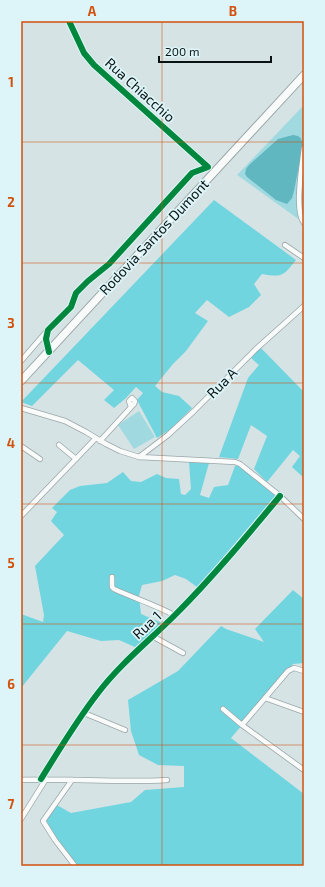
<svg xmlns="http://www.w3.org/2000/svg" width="325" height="887" viewBox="0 0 325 887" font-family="'Exo 2',sans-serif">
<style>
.green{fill:#a0d9e0}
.forest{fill:#70d5df}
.water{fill:#60b7c0}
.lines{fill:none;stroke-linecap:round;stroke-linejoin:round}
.minor-casing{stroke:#9ba6a7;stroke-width:6}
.highway-casing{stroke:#9ba6a7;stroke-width:9}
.minor{stroke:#f9fbfb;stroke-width:4.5}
.highway{stroke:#f9fbfb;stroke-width:7}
.cycleway-casing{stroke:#ddf5f8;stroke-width:8}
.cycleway{stroke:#00873e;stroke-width:6}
.grid{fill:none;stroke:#d2520d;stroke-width:1;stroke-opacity:0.55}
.labels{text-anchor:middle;stroke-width:3.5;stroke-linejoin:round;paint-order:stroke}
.street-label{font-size:14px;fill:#0a1314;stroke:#ddf5f8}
.neatline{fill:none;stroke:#d2520d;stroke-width:1.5}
.grid-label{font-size:13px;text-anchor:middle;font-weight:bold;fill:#d2520d}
</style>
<rect width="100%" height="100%" fill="#d5e3e5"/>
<!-- green -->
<path class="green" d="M 304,105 L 304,223 L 237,175 Z
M 139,411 L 155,437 L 134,449 L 118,425 Z"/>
<!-- forest -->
<path class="forest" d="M 214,200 L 296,260 C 284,275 283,278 262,274 L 254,284 L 261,295 L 249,307 L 229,317 L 207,300 L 195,313 L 208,321 L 186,351 L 173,364 L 155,386 L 162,392 L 179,396 L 192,408 L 171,429 L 157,438 L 137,400 L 143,393 L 136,387 L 126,398 L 114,408 L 104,400 L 114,390 L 78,360 L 32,406 L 21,402 Z
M 260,347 L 304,392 L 304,478 L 292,467 L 300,456 L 293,450 L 267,482 L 254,469 L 267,436 L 251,425 L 238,459 L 219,457 L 248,378 L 259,365 L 251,358 Z
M 189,462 L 209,463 L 200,495 L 209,498 L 214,487 L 228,485 L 235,466 L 240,466 L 275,495 L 275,498 L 197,587 L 186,579 L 175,575 L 162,581 L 142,585 L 139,596 L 141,614 L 162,623 L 135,647 L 119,640 L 101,641 L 67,631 L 21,688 L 21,614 L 43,622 L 44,615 L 35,566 L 64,535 L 51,521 L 57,512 L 52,508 L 70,490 L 80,486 L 107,483 L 123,472 L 131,481 L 141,482 L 157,474 L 166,478 L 179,479 L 181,494 L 185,495 L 191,489 Z
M 293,590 L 304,599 L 304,663 L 293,664 L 288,671 L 231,738 L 304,794 L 304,866 L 75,866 L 55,840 L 45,817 L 55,804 L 71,813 L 131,802 L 145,790 L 184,787 L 184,766 L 158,765 L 139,755 L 131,731 L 128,700 L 178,671 L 221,626 L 226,629 L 264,642 L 255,629 Z"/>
<!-- water -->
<path class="water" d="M 293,135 C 301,136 301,138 303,145 L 294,191 L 292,198 L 287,204 L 276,200 L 247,177 L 245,174 L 246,169 L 249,165 L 278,139 Z"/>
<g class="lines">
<!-- minor casing -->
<g class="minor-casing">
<path id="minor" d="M 304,148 C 302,165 294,211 304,223
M 285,245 L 304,258
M 49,352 L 46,339 L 48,330 L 71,307 L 76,293 L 88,281 L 109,264 L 192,173 L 208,167 L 94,65 L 84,53 L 69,21
M 21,361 L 47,331
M 21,408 L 65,421 L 86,432 L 106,444 L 120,451 L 139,457 L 235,462 L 240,464 L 280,496 L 304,519
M 100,441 L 134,404 L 135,401 L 132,398 L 129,401 L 131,407
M 59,445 L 76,459
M 21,446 L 40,459
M 139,457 L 168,435 L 194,411 L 256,349 L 304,306
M 21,516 L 96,438
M 112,577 L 112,587 L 114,589 C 134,598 155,605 174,615
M 152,636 L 183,653
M 304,671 L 294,668 L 288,671 L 242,725 L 304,770
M 265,698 L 304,712
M 223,709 L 242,725
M 84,713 L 125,730
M 41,779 C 59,750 77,720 98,693 C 120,664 149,641 175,615 C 212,578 246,537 280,496
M 21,780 C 70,778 118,783 167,780
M 72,780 L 43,821 L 55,840 L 75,866
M 21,819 L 46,779"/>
</g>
<!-- highway casing -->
<g class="highway-casing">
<path id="highway" d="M 21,381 L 304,75"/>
</g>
<!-- minor -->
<use href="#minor" class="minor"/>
<!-- highway -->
<use href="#highway" class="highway"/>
<!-- cycleway casing -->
<g class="cycleway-casing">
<path id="cycleway" d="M 49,352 L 46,339 L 48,330 L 71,307 L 76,293 L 88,281 L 109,264 L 192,173 L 208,167 L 94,65 L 84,53 L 69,21
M 41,779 C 59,750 77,720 98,693 C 120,664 149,641 175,615 C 212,578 246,537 280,496"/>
</g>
<!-- cycleway -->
<use href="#cycleway" class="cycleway"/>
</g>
<!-- grid -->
<path class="grid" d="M 162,21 L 162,866M 21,142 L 304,142M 21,263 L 304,263M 21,383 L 304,383M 21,504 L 304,504M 21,624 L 304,624M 21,745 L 304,745"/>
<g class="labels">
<!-- street labels -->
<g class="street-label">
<text transform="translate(140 90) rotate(42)" y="5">Rua Chiacchio</text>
<text transform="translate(154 237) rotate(-47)" y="5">Rodovia Santos Dumont</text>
<text transform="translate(222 383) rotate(-45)" y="5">Rua A</text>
<text transform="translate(147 625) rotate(-43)" y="5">Rua 1</text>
</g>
</g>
<!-- border -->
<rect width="325" height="887" fill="none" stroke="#ddf5f8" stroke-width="44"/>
<!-- scale -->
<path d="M159 56v6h112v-6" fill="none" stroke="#0a1314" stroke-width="2"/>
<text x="165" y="56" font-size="12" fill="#0a1314" stroke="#ddf5f8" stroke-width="3" paint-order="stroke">200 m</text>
<rect x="22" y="22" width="281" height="843" class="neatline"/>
<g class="grid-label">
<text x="92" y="16">A</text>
<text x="233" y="16">B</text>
<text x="11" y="87">1</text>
<text x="11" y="207">2</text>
<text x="11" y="328">3</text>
<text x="11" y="448">4</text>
<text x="11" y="568">5</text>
<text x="11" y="689">6</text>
<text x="11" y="809">7</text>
</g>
</svg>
